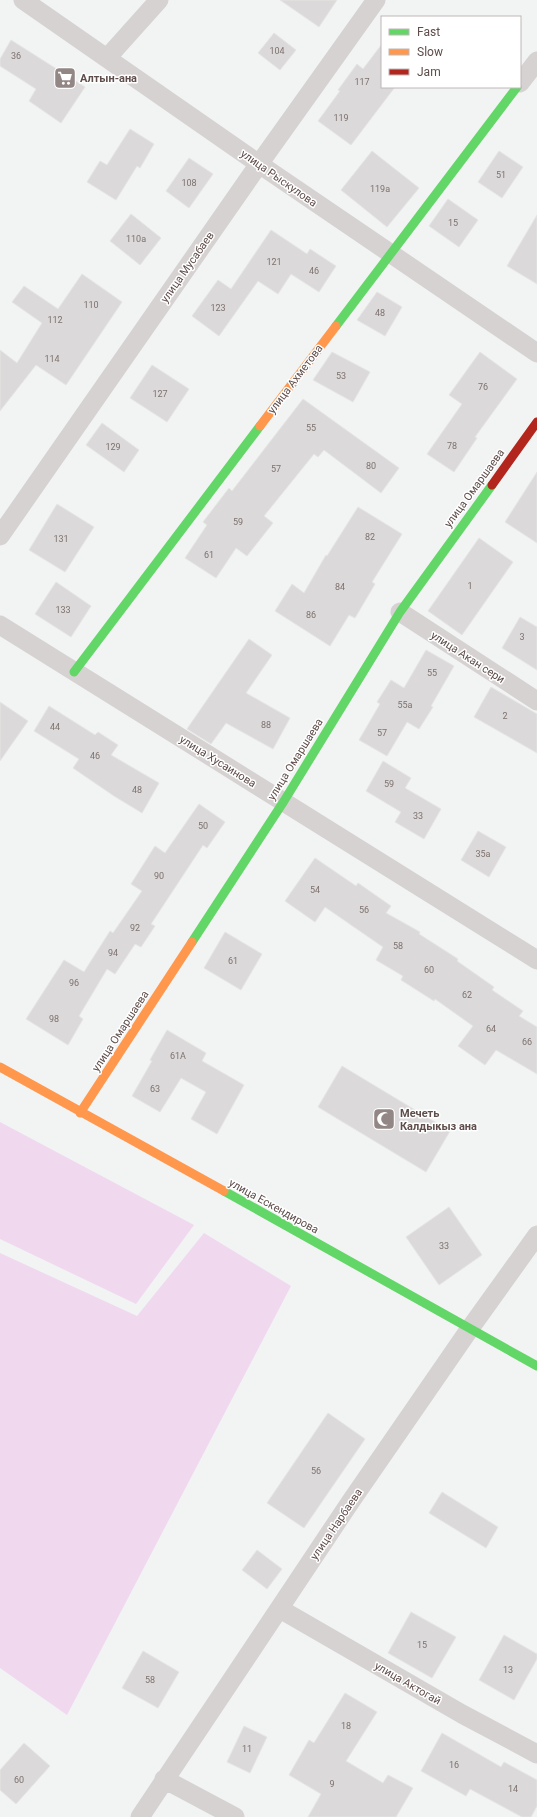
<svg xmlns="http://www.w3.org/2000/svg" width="537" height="1817" viewBox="0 0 537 1817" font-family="Roboto,sans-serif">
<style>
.green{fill:#f0d9ef}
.building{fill:#dbd9d9;stroke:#e5e5e4}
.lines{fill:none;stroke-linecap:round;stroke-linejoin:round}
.street{stroke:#d5d2d1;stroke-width:19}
.fast{stroke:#63d668;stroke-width:9}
.slow{stroke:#ff974d;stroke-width:9}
.jam{stroke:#b3261e;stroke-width:9}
.labels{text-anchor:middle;stroke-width:3;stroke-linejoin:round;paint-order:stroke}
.number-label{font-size:9px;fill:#7e726f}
.poi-label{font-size:11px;font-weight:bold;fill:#5e4d4a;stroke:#fff;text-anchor:start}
.street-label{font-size:11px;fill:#5e4d4a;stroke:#fff}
</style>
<rect width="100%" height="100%" fill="#f2f3f3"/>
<!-- green -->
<path class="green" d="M 0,1122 L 194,1225 L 136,1304 L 0,1239 Z
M 204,1233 L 291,1286 L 67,1715 L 0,1668 L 0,1253 L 137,1316 Z"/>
<!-- building -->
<path class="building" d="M 280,0 L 337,0 L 319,27 Z
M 274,33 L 296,50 L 280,70 L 258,53 Z
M 11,40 L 85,87 L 61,123 L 29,101 L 36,89 L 0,66 L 0,59 Z
M 382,44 L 382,87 L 395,87 L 351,145 L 318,121 L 340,91 L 338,90 L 357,64 L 363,69 Z
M 130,129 L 154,144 L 140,168 L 137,166 L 116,200 L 87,182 L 100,161 L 107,165 Z
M 372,151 L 419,188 L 387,227 L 341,190 Z
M 499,151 L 523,167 L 502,198 L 478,182 Z
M 189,158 L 213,174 L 189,208 L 166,191 Z
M 448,199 L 478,220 L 459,247 L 429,226 Z
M 131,214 L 161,238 L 140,265 L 110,241 Z
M 537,215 L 537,284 L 507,266 Z
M 271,230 L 307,254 L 310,249 L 336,266 L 319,292 L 291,274 L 278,294 L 258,281 L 219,336 L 192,316 L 218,280 L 231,289 Z
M 82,274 L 122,302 L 66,385 L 36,365 L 0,411 L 0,350 L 17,363 L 42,323 L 12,302 L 24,286 L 58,309 Z
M 377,292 L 402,307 L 385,336 L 357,320 Z
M 332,352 L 370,372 L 353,402 L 313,380 Z
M 480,352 L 517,379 L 475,437 L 477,438 L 454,472 L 427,454 L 462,404 L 449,395 Z
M 152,365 L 189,389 L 167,422 L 130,398 Z
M 303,399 L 399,468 L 381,493 L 324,450 L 318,457 L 314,454 L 264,516 L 273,523 L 247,556 L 236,548 L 216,578 L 185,558 L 207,525 L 203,522 L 229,488 L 232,491 Z
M 102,423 L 139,450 L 124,472 L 86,445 Z
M 537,472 L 537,543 L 505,522 Z
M 57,504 L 94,527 L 65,572 L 29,550 Z
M 358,507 L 402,534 L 372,582 L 375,584 L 355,618 L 349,615 L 330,646 L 275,611 L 292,584 L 304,593 L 326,555 L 327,556 Z
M 479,538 L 513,562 L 462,635 L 428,611 Z
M 56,582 L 91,606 L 71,637 L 35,614 Z
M 520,617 L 537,627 L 537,670 L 502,648 Z
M 249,639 L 272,655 L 246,693 L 290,718 L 273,749 L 226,723 L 211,744 L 187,729 Z
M 426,650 L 454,666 L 431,706 L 433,707 L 419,729 L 407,722 L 387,756 L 359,740 L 380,704 L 377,702 L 391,680 L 404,688 Z
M 491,687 L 537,714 L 537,753 L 474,717 Z
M 0,702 L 28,721 L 0,761 Z
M 49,706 L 95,735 L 98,732 L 118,745 L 111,755 L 159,783 L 142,813 L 114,796 L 73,768 L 79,759 L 34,731 Z
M 383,761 L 411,778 L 405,788 L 441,809 L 424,839 L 395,822 L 401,812 L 366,791 Z
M 199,804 L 225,822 L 207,848 L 203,845 L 151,924 L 155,926 L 141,947 L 135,944 L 115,974 L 107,969 L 79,1016 L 83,1019 L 68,1045 L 26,1019 L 64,960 L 84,972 L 110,931 L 113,933 L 142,891 L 131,884 L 155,846 L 165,853 Z
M 478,831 L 506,847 L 489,877 L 461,860 Z
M 315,858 L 356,886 L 358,883 L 391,906 L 386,913 L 420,932 L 419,934 L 458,959 L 457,961 L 494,987 L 492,990 L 523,1011 L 519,1016 L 537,1027 L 537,1074 L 496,1050 L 485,1065 L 458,1046 L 473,1026 L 435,999 L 434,1001 L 401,980 L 403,976 L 376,960 L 383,947 L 325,907 L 315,922 L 285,901 Z
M 225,932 L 262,954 L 241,990 L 204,968 Z
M 167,1030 L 206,1053 L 202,1061 L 244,1085 L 217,1134 L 191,1119 L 206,1092 L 181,1078 L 160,1112 L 132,1096 L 152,1061 L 150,1060 Z
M 342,1066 L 450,1131 L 426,1172 L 318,1107 Z
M 449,1207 L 482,1255 L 439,1285 L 406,1237 Z
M 328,1413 L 365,1439 L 304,1528 L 267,1503 Z
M 442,1492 L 498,1527 L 486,1548 L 429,1513 Z
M 257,1550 L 282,1569 L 267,1589 L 242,1570 Z
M 411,1612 L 456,1637 L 432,1678 L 388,1653 Z
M 504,1635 L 537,1654 L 537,1659 L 514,1700 L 479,1680 Z
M 143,1651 L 179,1672 L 158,1708 L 122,1688 Z
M 345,1693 L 377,1712 L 346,1761 L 383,1783 L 388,1775 L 413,1788 L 396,1817 L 308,1817 L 321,1794 L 289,1775 L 309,1740 L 314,1743 Z
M 244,1726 L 267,1737 L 250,1773 L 227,1762 Z
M 442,1733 L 501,1767 L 504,1762 L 537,1780 L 537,1806 L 531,1817 L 522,1817 L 470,1789 L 466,1796 L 421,1771 Z
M 24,1743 L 50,1766 L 16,1804 L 0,1790 L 0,1770 Z"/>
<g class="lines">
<!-- street -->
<path class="street" d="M 23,0 L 259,164 L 537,353
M 107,58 L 159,0
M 520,83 L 537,61
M 0,536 L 259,164 L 376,0
M 400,612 L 537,701
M 0,625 L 537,960
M 280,1609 L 462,1714 L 537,1754
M 164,1779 L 235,1817
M 140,1817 L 351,1501 L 471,1327 L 537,1235"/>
<!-- fast -->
<path class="fast" d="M 336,326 L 517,87
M 74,672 L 260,426
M 192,942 L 284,801 L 400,612 L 492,485
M 224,1191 L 537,1366"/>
<!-- slow -->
<path class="slow" d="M 260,426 L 336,326
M 0,1067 L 224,1191
M 80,1113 L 192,942"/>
<!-- jam -->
<path class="jam" d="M 492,485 L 537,422"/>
</g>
<!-- icons -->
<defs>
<g id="supermarket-square" transform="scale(1.15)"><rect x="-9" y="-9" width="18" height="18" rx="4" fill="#928785" stroke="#fff"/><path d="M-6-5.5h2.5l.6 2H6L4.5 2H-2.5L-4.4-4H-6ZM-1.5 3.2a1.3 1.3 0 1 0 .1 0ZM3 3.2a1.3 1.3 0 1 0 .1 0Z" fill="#fff"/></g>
<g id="mosque-square" transform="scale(1.15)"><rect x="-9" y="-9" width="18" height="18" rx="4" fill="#928785" stroke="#fff"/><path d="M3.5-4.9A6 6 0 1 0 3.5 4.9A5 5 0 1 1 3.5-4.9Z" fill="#fff"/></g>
</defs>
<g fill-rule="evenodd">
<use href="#supermarket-square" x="65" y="78"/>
<use href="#mosque-square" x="384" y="1119"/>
</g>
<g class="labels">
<!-- number labels -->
<g class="number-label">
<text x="277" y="54">104</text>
<text x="16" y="59">36</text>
<text x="362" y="85">117</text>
<text x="341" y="121">119</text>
<text x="501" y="178">51</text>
<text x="189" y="186">108</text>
<text x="380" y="192">119а</text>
<text x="453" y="226">15</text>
<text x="136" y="242">110а</text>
<text x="274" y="265">121</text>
<text x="314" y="274">46</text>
<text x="91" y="308">110</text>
<text x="218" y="311">123</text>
<text x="380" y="316">48</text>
<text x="55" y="323">112</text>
<text x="52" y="362">114</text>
<text x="341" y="379">53</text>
<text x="483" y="390">76</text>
<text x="160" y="397">127</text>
<text x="311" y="431">55</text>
<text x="452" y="449">78</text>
<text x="113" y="450">129</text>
<text x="371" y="469">80</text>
<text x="276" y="472">57</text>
<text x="238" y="525">59</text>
<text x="370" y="540">82</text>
<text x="61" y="542">131</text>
<text x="209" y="558">61</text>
<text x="470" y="589">1</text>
<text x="340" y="590">84</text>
<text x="63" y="613">133</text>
<text x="311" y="618">86</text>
<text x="522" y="640">3</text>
<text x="432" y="676">55</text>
<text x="405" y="708">55а</text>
<text x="505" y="719">2</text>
<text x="266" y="728">88</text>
<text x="55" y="730">44</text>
<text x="382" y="736">57</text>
<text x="95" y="759">46</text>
<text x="389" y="787">59</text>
<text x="137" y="793">48</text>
<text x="418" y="819">33</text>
<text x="203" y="829">50</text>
<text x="483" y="857">35а</text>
<text x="159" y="879">90</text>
<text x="315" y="893">54</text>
<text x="364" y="913">56</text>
<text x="135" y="931">92</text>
<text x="398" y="949">58</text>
<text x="113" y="956">94</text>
<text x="233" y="964">61</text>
<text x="429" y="973">60</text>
<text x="74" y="986">96</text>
<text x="467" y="998">62</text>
<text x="54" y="1022">98</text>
<text x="491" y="1032">64</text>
<text x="527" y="1045">66</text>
<text x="178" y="1059">61А</text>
<text x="155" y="1092">63</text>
<text x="444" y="1249">33</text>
<text x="316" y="1474">56</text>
<text x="422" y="1648">15</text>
<text x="508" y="1673">13</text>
<text x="150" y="1683">58</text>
<text x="346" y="1729">18</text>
<text x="247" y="1752">11</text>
<text x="454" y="1768">16</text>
<text x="19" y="1783">60</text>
<text x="332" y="1787">9</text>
<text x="513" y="1792">14</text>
</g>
<!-- poi labels -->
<g class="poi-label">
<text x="80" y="82">Алтын-ана</text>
<text x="400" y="1117">Мечеть<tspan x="400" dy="13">Калдыкыз ана</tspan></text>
</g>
<!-- street labels -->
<g class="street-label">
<text transform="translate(279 178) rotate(35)" y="4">улица Рыскулова</text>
<text transform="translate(187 267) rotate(-55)" y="4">улица Мусабаев</text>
<text transform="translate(295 379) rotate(-53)" y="4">улица Ахметова</text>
<text transform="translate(474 488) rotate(-54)" y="4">улица Омаршаева</text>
<text transform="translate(468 657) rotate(33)" y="4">улица Акан сери</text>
<text transform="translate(295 759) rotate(-58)" y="4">улица Омаршаева</text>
<text transform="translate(218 761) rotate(32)" y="4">улица Хусаинова</text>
<text transform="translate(120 1031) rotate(-57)" y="4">улица Омаршаева</text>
<text transform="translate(274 1206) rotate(29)" y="4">улица Ескендирова</text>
<text transform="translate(336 1524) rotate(-56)" y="4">улица Нарбаева</text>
<text transform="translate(408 1683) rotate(30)" y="4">улица Актогай</text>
</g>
</g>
<!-- legend -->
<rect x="381" y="16" width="140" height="72" fill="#ffffff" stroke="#bfb8b7"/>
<rect x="389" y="29" width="20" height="6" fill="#63d668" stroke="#bfb8b7"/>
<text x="417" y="36" font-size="12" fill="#5e4d4a">Fast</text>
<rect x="389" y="49" width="20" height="6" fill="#ff974d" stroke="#bfb8b7"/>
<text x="417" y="56" font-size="12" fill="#5e4d4a">Slow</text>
<rect x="389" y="69" width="20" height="6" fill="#b3261e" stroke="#bfb8b7"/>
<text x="417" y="76" font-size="12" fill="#5e4d4a">Jam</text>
</svg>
